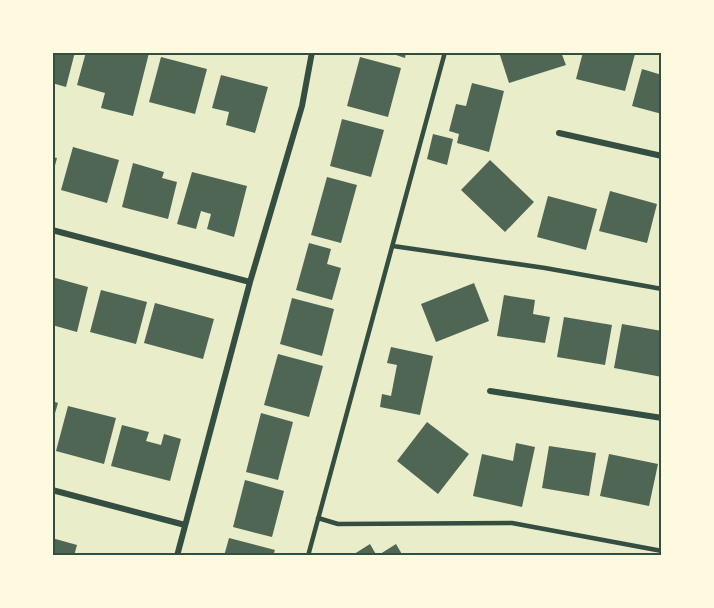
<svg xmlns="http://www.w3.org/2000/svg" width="714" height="608" viewBox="0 0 714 608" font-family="'Exo 2',sans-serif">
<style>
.building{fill:#4f6655}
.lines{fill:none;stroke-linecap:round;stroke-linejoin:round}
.service{stroke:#344e41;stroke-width:4.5}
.minor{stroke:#344e41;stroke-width:6}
.neatline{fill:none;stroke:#344e41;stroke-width:2}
</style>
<rect width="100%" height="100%" fill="#e9edc9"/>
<!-- building -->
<path class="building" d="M 52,52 L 75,52 L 66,87 L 52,83 Z
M 86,52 L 149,53 L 133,116 L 101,108 L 105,93 L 77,85 Z
M 387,52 L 406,52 L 405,58 Z
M 499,52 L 561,52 L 566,65 L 509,83 Z
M 583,52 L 635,54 L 625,91 L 576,79 Z
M 161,57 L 207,69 L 195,114 L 149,102 Z
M 360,57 L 401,68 L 388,117 L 347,106 Z
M 642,69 L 662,75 L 662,114 L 632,106 Z
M 221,75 L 268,87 L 255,133 L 226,125 L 229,112 L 212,108 Z
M 472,83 L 504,91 L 489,152 L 457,143 L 459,134 L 449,131 L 456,104 L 466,106 Z
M 342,119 L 384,130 L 371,177 L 330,166 Z
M 433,134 L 453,139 L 447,165 L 427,159 Z
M 73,147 L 119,160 L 107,203 L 61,190 Z
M 52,157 L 57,158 L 53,173 L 52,173 Z
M 490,160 L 534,202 L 505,232 L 461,190 Z
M 133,163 L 164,172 L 162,178 L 177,182 L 168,219 L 122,207 Z
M 192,172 L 247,186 L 234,237 L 207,229 L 211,214 L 201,211 L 196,229 L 177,224 Z
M 327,177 L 357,185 L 341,243 L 311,235 Z
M 610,191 L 657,204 L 647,243 L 599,231 Z
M 548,196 L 597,209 L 586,250 L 537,237 Z
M 309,243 L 331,249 L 327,264 L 341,268 L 332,300 L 296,290 Z
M 52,277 L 88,287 L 77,332 L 52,325 Z
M 474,283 L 489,321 L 436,342 L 421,304 Z
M 101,290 L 147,302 L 136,344 L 90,332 Z
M 504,295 L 535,300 L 533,314 L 550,317 L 545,343 L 497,336 Z
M 292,298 L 334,309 L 322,356 L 280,344 Z
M 155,303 L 214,319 L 203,359 L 144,343 Z
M 564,317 L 612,325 L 605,365 L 557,357 Z
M 622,324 L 662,331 L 662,377 L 614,368 Z
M 391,347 L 433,356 L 420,415 L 380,407 L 382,394 L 391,396 L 397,365 L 387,363 Z
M 278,354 L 323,366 L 309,417 L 264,405 Z
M 52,401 L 58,403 L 53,420 L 52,420 Z
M 68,406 L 116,418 L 104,464 L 56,451 Z
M 261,413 L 293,422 L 278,480 L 246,472 Z
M 427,422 L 469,454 L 438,494 L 397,461 Z
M 122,425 L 149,432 L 146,441 L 161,445 L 164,434 L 181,439 L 170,481 L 111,466 Z
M 516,443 L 535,447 L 522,507 L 473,496 L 482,454 L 513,461 Z
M 549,446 L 596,453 L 589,496 L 542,488 Z
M 609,454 L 658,464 L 649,506 L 600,496 Z
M 245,480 L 284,491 L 272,537 L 233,527 Z
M 52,538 L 77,545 L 74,556 L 52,556 Z
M 229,538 L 275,550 L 273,556 L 224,556 Z
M 370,544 L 377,556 L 351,556 Z
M 396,544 L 403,556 L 377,556 Z"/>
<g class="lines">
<!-- service -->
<path class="service" d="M 393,246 L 545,268 L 662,289
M 318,518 L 338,524 L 512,523 L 662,551
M 308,556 L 445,52"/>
<!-- minor -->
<path class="minor" d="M 559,133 L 662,156
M 52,230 L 250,282
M 490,391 L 662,418
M 52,490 L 185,525
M 177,556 L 250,282 L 302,106 L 312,52"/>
</g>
<!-- border -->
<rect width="714" height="608" fill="none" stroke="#fefae0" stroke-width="108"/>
<rect x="54" y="54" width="606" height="500" class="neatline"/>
</svg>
